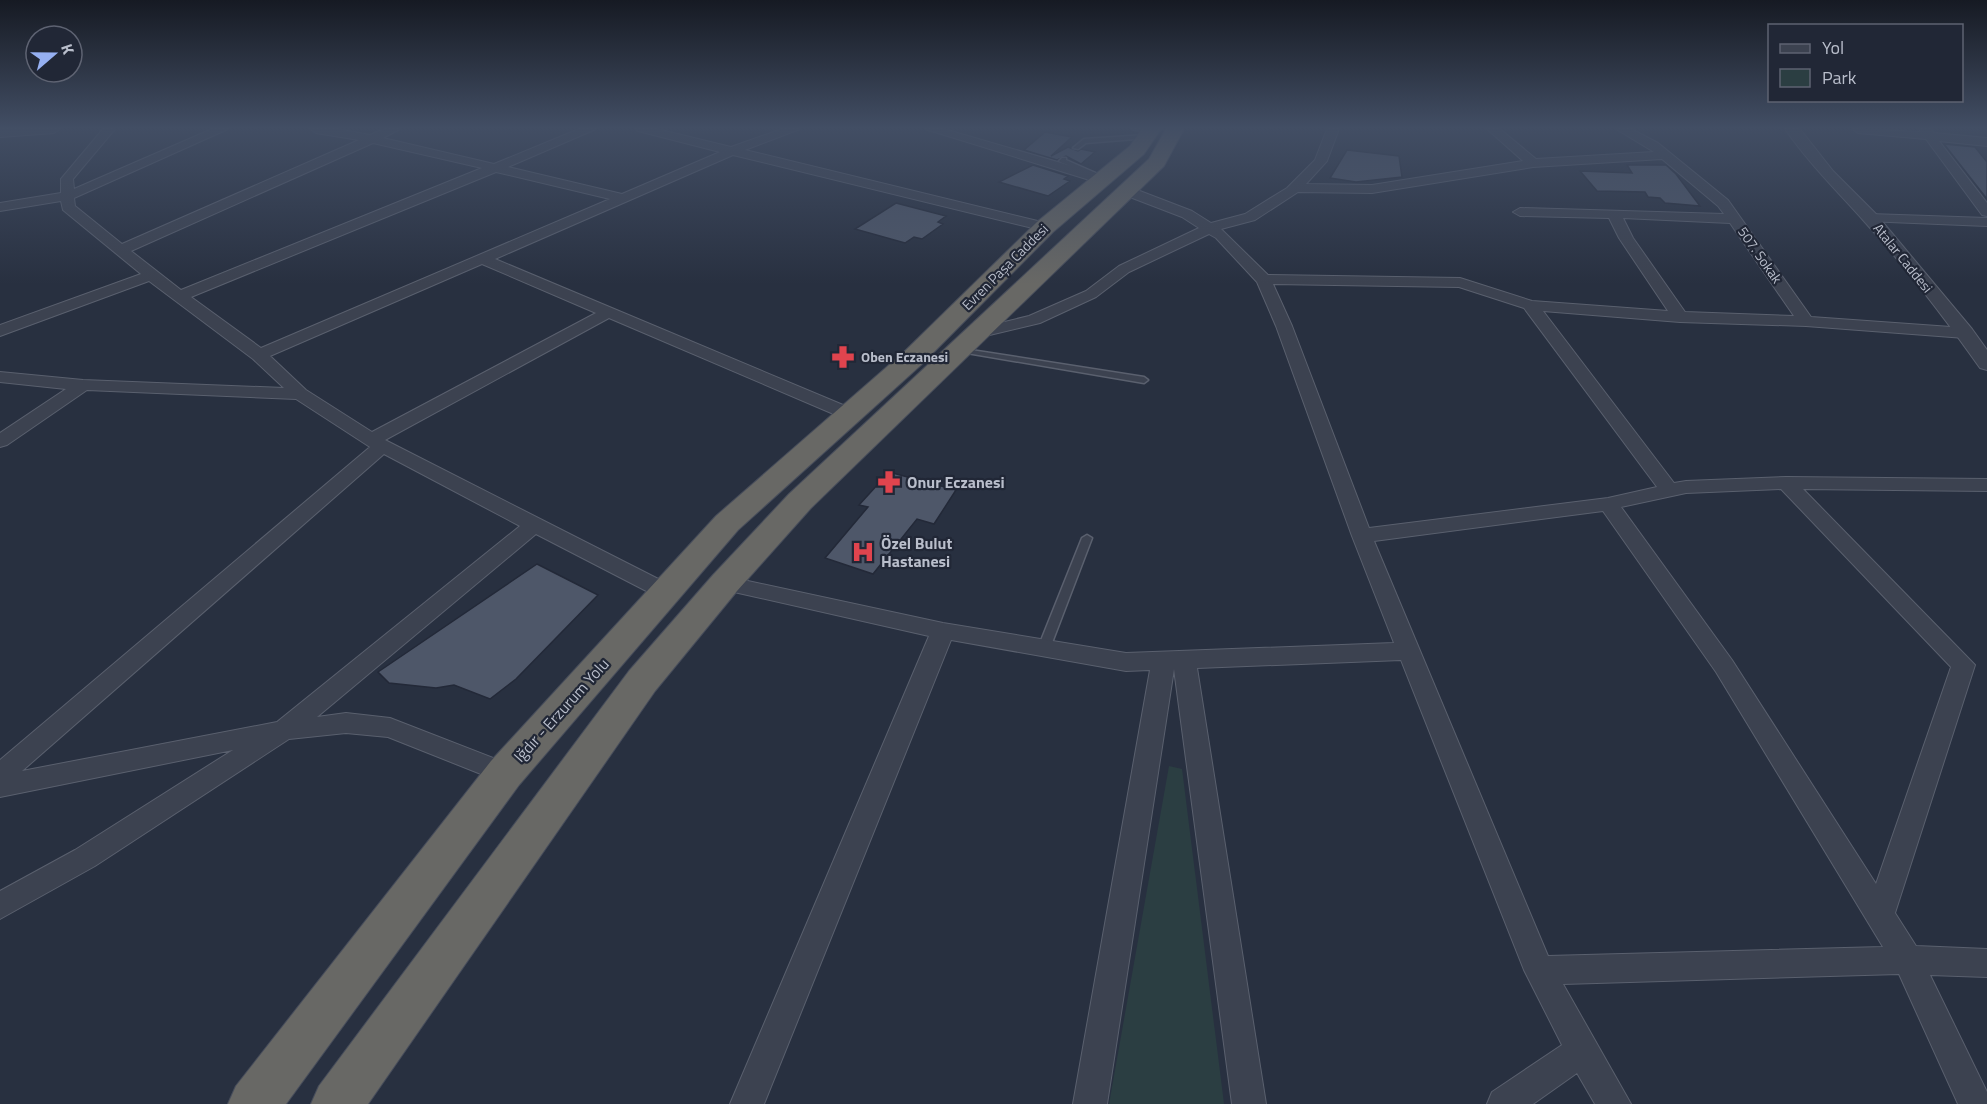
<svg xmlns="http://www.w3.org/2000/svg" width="1987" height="1104" viewBox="0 0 1987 1104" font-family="'Titillium Web',sans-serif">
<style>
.green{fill:#2b3e42}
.building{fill:#4e5769;stroke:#232938;stroke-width:1.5}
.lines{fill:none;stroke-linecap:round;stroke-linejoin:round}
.service-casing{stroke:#5a606e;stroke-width:3}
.minor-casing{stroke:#5a606e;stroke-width:2}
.tertiary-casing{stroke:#5a606e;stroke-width:2}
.trunk-casing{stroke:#474d5b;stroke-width:2}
.service{fill:#3c4250;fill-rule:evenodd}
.minor{fill:#3c4250;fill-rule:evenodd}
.tertiary{fill:#3c4250;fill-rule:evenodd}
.trunk{fill:#686865;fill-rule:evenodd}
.labels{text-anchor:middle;stroke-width:4.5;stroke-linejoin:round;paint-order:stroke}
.far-street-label{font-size:14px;fill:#b9becb;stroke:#212736}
.far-poi-label{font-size:14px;font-weight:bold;fill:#b9becb;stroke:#212736;text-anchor:start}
.poi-label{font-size:16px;font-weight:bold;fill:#b9becb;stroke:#212736;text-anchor:start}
.street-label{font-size:16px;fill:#b9becb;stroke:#212736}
</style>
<rect width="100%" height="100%" fill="#283040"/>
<!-- green -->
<path class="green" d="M 1169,766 L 1182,769 L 1224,1104 L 1109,1104 Z"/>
<!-- building -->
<path class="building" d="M 1045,132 L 1072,137 L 1051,156 L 1068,147 L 1078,151 L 1081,149 L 1095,152 L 1081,164 L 1066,156 L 1057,160 L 1024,150 Z
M 1944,144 L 1975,147 L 1987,162 L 1987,199 Z
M 1347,150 L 1399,156 L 1402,177 L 1356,182 L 1330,178 Z
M 1033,165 L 1068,176 L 1064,179 L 1070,181 L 1048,196 L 999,182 Z
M 1627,165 L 1666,165 L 1676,174 L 1700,206 L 1665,203 L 1660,198 L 1648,197 L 1645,192 L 1597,191 L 1580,171 L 1632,173 Z
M 896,203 L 946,216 L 938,222 L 943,224 L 922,239 L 914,237 L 905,243 L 855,229 Z
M 889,472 L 956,490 L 934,524 L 917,519 L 873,574 L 825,558 L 868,507 L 859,505 Z
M 537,564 L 598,595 L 516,679 L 490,699 L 454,685 L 436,688 L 389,683 L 378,672 Z"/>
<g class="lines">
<!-- service casing -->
<g class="service-casing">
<path id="service" d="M 1132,129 L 1150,129 L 1153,131 L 1150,133 Z
M 1146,135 L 1148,136 L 1148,138 L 1086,143 L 1078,149 L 1073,148 L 1084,139 Z
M 1062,158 L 1066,158 L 1066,160 L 1098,174 L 1093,175 L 1060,162 L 1059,161 Z
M 958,348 L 1144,377 L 1148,380 L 1144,383 L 961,352 L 957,350 Z
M 1087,535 L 1092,538 L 1050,648 L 1048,651 L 1040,651 L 1038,648 L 1082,538 Z"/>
</g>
<!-- minor casing -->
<g class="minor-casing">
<path id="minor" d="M 0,129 L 60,129 L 54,133 L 0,137 Z
M 103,129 L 115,129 L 73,179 L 74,189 L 212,129 L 228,129 L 74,198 L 75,206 L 122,244 L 359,140 L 316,133 L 310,129 L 337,129 L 370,135 L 384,129 L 400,129 L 383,138 L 494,164 L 579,129 L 596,129 L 508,167 L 622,194 L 720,152 L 638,131 L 636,129 L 657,129 L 731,147 L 782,129 L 800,129 L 745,150 L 1050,224 L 1052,227 L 1045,231 L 733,155 L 495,259 L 855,410 L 858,414 L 855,418 L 843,418 L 609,318 L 385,440 L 674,587 L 677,592 L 674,597 L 666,599 L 658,597 L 536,534 L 317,717 L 346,713 L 390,718 L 514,766 L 518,773 L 514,780 L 505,783 L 496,780 L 388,737 L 346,733 L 289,739 L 95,866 L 0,919 L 0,891 L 75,850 L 233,750 L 0,797 L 0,760 L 370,447 L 296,399 L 87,390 L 7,445 L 0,447 L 0,433 L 66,389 L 0,382 L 0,372 L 83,380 L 284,388 L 253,359 L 149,281 L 0,336 L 0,325 L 141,274 L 63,210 L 61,201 L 0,211 L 0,203 L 61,193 L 61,179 ZM 373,143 L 482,168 L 181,290 L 131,251 ZM 496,172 L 610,199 L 261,348 L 191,297 ZM 482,264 L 596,313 L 372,432 L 306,390 L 270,356 ZM 384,454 L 520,526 L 277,722 L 22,771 Z
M 925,129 L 944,129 L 1106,176 L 1107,179 L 1106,182 L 1096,182 Z
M 1327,129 L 1339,129 L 1327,161 L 1306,184 L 1372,185 L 1523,161 L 1487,129 L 1500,129 L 1536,159 L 1654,152 L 1616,129 L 1631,129 L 1658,143 L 1728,200 L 1811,317 L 1965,328 L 1973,333 L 1965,338 L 1806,326 L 1680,322 L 1543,311 L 1674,483 L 1686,481 L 1786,477 L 1987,479 L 1987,491 L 1803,489 L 1975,665 L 1895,913 L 1916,946 L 1987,949 L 1987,977 L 1930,975 L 1987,1092 L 1987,1104 L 1958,1104 L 1899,974 L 1563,984 L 1631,1104 L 1595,1104 L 1577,1073 L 1533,1104 L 1487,1104 L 1492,1092 L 1562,1045 L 1524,970 L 1401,660 L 1197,668 L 1266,1104 L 1232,1104 L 1174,669 L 1107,1104 L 1073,1104 L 1150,670 L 1126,671 L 951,640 L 764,1104 L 730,1104 L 929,636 L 725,590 L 717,588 L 714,583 L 717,578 L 725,576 L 943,623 L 1126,653 L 1394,643 L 1352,536 L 1276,326 L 1257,282 L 1216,238 L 1209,234 L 1129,272 L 1096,297 L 1040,323 L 977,338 L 969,333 L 971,330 L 1029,316 L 1086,291 L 1119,266 L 1199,228 L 1182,217 L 1122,194 L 1120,191 L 1122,188 L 1132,188 L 1192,211 L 1211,223 L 1245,214 L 1287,188 L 1315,160 ZM 1662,159 L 1718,206 L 1724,214 L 1520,208 L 1513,212 L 1520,216 L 1609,218 L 1619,238 L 1668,311 L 1532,301 L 1460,278 L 1268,275 L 1221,229 L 1255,220 L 1298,192 L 1372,193 L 1533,167 ZM 1623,218 L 1730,223 L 1794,316 L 1685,312 L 1633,238 ZM 1273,284 L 1459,287 L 1524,308 L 1657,487 L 1608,498 L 1369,528 L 1292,326 ZM 1781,489 L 1951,667 L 1876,884 L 1732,660 L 1621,507 L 1686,493 ZM 1603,511 L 1716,672 L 1883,947 L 1548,956 L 1374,541 Z
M 1852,129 L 1921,132 L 1919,129 L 1931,129 L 1934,133 L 1987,138 L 1987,146 L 1939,141 L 1987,203 L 1987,216 L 1982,215 L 1926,139 L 1858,133 Z
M 1870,214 L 1987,218 L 1987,226 L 1865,221 L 1863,218 Z"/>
</g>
<!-- tertiary casing -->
<g class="tertiary-casing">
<path id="tertiary" d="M 1785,129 L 1800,129 L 1833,171 L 1876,214 L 1972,329 L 1987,350 L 1987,370 L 1980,368 C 1944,317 1905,266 1863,220 C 1836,190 1808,162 1785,129 Z"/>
</g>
<!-- trunk casing -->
<g class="trunk-casing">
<path id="trunk" d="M 1142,129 L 1161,129 L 1144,154 L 1053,232 L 922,364 L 738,530 L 519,785 L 286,1104 L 228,1104 L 236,1086 L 491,761 L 716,516 L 904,352 L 1037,222 L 1130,146 Z
M 1166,129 L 1184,129 L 1164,166 L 811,508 L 737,591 L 655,691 L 368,1104 L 311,1104 L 319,1086 L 629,671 L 713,575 L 789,494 L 1149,159 Z"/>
</g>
<!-- service -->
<use href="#service" class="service"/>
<!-- minor -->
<use href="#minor" class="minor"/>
<!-- tertiary -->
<use href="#tertiary" class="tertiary"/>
<!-- trunk -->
<use href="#trunk" class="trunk"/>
</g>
<!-- sky -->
<linearGradient id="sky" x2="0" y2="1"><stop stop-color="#161a23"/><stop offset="0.45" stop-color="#424e64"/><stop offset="1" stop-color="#424e64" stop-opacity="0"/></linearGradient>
<rect width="1987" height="284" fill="url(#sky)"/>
<!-- icons -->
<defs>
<g id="pharmacy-bare" transform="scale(1.8)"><path d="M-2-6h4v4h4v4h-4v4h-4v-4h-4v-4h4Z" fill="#e0444e" stroke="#212736" stroke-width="2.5" paint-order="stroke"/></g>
<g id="hospital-bare" transform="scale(1.8)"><path d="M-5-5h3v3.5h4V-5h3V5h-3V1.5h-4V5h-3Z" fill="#e0444e" stroke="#212736" stroke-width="2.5" paint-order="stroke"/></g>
</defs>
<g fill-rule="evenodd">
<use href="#pharmacy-bare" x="843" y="357"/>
<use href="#pharmacy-bare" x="889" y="482"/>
<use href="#hospital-bare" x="863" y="552"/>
</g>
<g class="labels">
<!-- far-street labels -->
<g class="far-street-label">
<text transform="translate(1760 255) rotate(55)" y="5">507. Sokak</text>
<text transform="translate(1903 258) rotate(51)" y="5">Atalar Caddesi</text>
<text transform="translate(1005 267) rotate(-45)" y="5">Evren Paşa Caddesi</text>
</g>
<!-- far-poi labels -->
<g class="far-poi-label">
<text x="861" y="362">Oben Eczanesi</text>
</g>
<!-- poi labels -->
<g class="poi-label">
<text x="907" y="488">Onur Eczanesi</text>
<text x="881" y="549">Özel Bulut<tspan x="881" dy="18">Hastanesi</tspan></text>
</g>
<!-- street labels -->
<g class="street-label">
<text transform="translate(561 710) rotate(-48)" y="6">Iğdır - Erzurum Yolu</text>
</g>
</g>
<!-- legend -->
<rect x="1768" y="24" width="195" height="78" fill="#212736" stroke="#5e6372" stroke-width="1.5"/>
<rect x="1780" y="44" width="30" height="9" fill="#3c4250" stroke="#5e6372" stroke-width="1.5"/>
<text x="1822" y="54" font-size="18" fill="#b9becb">Yol</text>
<rect x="1780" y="69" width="30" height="18" fill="#2b3e42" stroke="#5e6372" stroke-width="1.5"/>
<text x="1822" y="84" font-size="18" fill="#b9becb">Park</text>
<!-- north arrow -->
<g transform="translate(54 54) rotate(70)"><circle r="28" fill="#212736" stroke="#5e6372" stroke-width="1.5"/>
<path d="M0-4.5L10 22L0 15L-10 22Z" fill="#96b0f2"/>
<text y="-9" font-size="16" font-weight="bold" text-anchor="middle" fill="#b9becb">K</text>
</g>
</svg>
